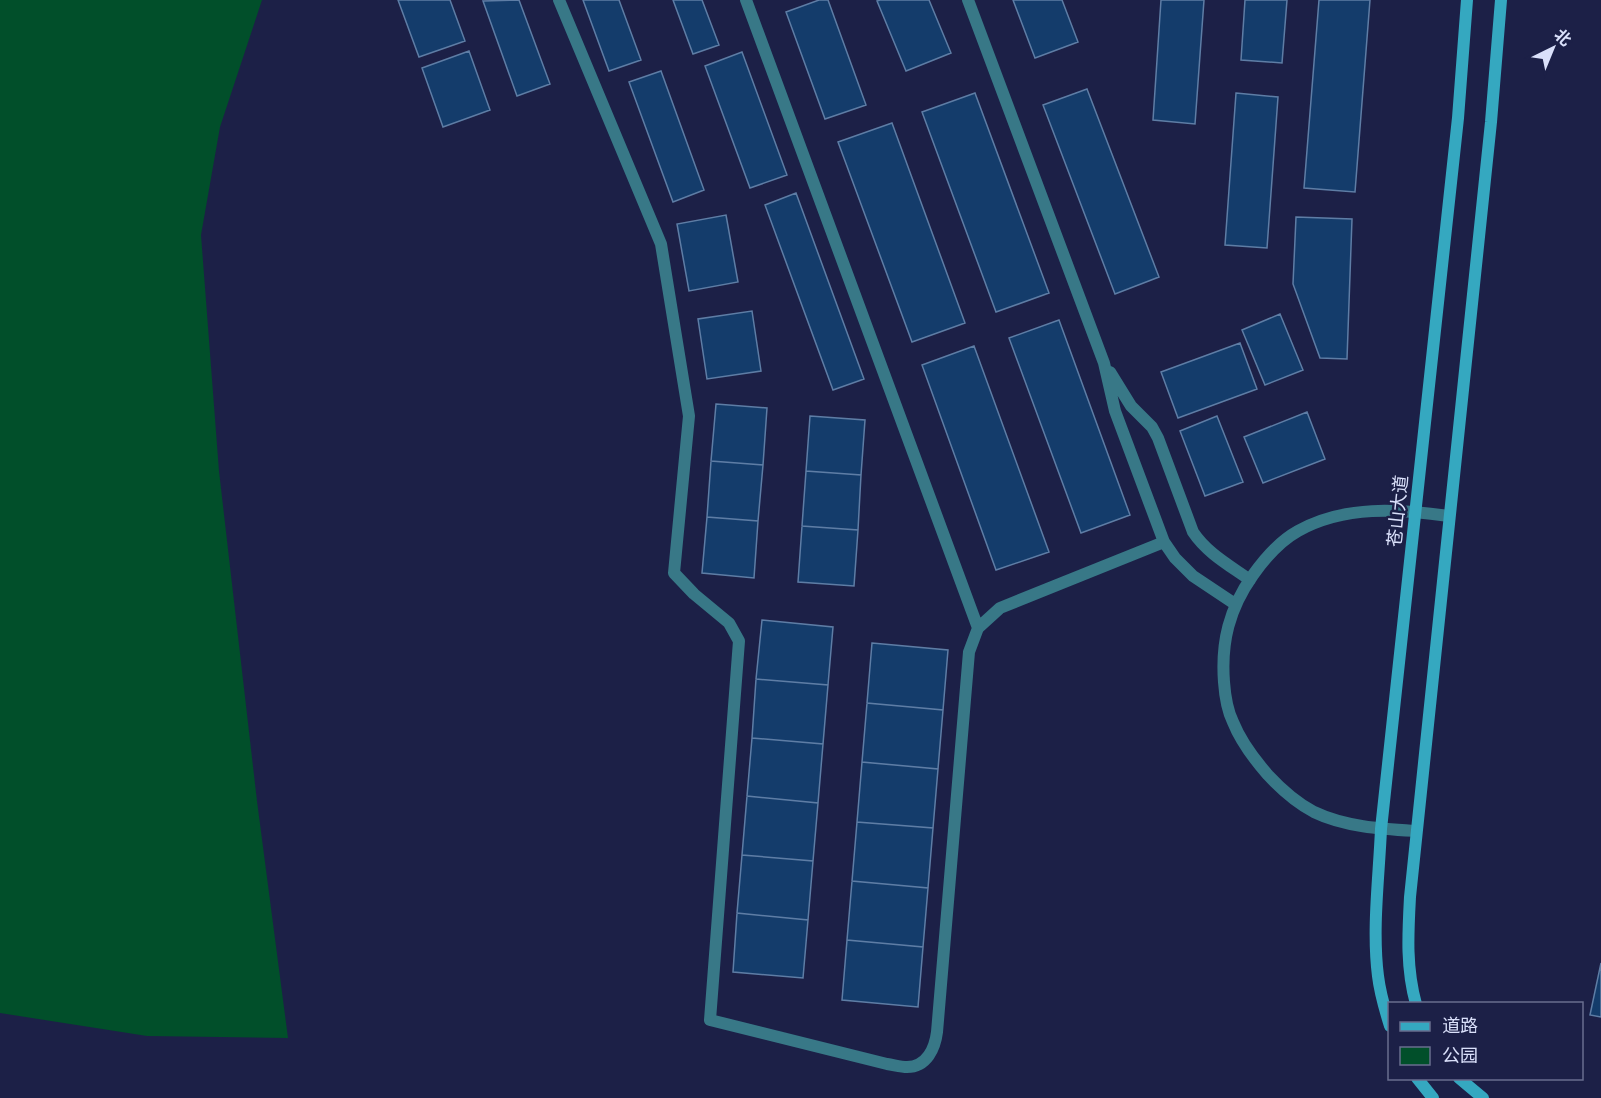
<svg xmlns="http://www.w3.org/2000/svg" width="1601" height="1098" viewBox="0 0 1601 1098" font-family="Rubik,'Noto Sans SC',sans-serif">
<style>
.green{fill:#014f2a}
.building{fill:#143c6b;stroke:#5e7da5;stroke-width:1.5}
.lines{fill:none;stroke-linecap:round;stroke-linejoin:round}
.street{stroke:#387887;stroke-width:12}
.secondary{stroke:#35a8c0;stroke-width:12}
.labels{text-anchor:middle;stroke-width:5;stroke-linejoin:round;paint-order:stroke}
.street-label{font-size:18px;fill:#dae0fa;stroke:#1c2047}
</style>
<rect width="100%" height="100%" fill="#1c2047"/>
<!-- green -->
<path class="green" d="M 0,0 L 262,0 L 220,127 L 201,235 L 219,471 L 257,801 L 288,1038 L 147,1036 L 0,1013 Z"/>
<!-- building -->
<path class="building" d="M 398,0 L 450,0 L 465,41 L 419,57 Z
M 519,0 L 550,84 L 517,96 L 483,1 Z
M 583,0 L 619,0 L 641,60 L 609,71 Z
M 673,0 L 702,0 L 719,45 L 693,54 Z
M 819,0 L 828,0 L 866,105 L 825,119 L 786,12 Z
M 880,0 L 929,0 L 951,53 L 906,71 L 877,1 Z
M 1013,0 L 1062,0 L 1078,42 L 1035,58 Z
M 1161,0 L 1204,0 L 1195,124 L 1153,120 Z
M 1245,0 L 1287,0 L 1282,63 L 1241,60 Z
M 1319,0 L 1370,0 L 1355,192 L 1304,188 Z
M 469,51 L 490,110 L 443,127 L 422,68 Z
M 742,52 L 787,175 L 750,188 L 705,66 Z
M 661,71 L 704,190 L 673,202 L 629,82 Z
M 1087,89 L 1159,277 L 1115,294 L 1043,105 Z
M 975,93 L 1049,293 L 996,312 L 922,112 Z
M 1236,93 L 1278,97 L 1267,248 L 1225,245 Z
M 892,123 L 965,323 L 912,342 L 838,142 Z
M 796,193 L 864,379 L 833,390 L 765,205 Z
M 726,215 L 738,282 L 689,291 L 677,224 Z
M 1296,217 L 1352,219 L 1347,359 L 1320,358 L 1293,284 Z
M 752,311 L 761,371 L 707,379 L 698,319 Z
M 1280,314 L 1303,370 L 1265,385 L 1242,330 Z
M 1059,320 L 1130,515 L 1081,533 L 1009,338 Z
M 1240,343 L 1257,389 L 1178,418 L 1161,372 Z
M 974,346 L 1049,552 L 996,570 L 922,365 Z
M 716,404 L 767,408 L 763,465 L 711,461 Z
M 1307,412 L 1325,459 L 1263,483 L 1244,437 Z
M 810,416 L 865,420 L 861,475 L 806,471 Z
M 1217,416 L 1243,482 L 1205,496 L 1180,431 Z
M 711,461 L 763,465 L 758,521 L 707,517 Z
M 806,471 L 861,475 L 858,530 L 802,526 Z
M 707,517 L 758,521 L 754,578 L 702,573 Z
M 802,526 L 858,530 L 854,586 L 798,582 Z
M 762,620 L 833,627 L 828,685 L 756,679 Z
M 872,643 L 948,650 L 943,710 L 867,703 Z
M 756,679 L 828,685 L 823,744 L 752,738 Z
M 867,703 L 943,710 L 938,769 L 862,762 Z
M 752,738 L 823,744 L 818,803 L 747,796 Z
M 862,762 L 938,769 L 933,828 L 857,822 Z
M 747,796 L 818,803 L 813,861 L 742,855 Z
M 857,822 L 933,828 L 928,888 L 852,881 Z
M 742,855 L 813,861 L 808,920 L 737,913 Z
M 852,881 L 928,888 L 923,947 L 847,940 Z
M 737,913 L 808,920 L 803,978 L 733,972 Z
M 847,940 L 923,947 L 918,1007 L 842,1000 Z
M 1601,963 L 1601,1017 L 1590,1015 Z"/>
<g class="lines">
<!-- street -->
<path class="street" d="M 559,0 L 661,244 L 689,416 L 674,573 L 694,594 L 729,623 L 739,641 L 710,1020 L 887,1064 C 894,1065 901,1067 907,1067 C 927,1067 935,1048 937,1032 L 969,652 L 978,628 L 1000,608 L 1164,542
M 746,0 L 978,628
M 968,0 L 1104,363 L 1115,411 L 1164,542 L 1175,558 L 1193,576 L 1235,604
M 1110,372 L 1131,406 L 1152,427 L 1158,438 L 1193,532 C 1207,553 1229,565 1250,580
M 1416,831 C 1383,829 1345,827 1314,812 C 1297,803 1281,789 1268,775 C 1254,759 1241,742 1233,722 C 1227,710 1225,696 1224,682 C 1221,642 1229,609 1253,575 C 1265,558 1280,541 1298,531 C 1345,505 1398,509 1449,516"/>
<!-- secondary -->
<path class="secondary" d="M 1416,1004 C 1406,968 1408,934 1410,897 L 1491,122 L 1501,0
M 1390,1026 C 1385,1010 1380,993 1378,976 C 1372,929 1379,877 1381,829 L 1458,118 L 1467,0
M 1417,1078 L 1433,1098
M 1459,1078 L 1483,1098"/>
</g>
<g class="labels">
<!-- street labels -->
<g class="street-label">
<text transform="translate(1398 511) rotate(-84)" y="6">苍山大道</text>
</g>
</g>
<!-- legend -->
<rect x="1388" y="1002" width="195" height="78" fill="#1c2047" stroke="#686d8f" stroke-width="1.5"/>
<rect x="1400" y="1022" width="30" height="9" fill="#35a8c0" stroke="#686d8f" stroke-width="1.5"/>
<text x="1442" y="1032" font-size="18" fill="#dae0fa">道路</text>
<rect x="1400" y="1047" width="30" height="18" fill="#014f2a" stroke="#686d8f" stroke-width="1.5"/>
<text x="1442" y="1062" font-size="18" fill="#dae0fa">公园</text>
<!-- north arrow -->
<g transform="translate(1553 48) rotate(43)" stroke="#1c2047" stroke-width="4.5" paint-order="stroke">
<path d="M0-4.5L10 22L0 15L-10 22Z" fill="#dae0fa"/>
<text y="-9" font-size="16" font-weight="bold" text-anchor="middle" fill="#dae0fa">北</text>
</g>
</svg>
